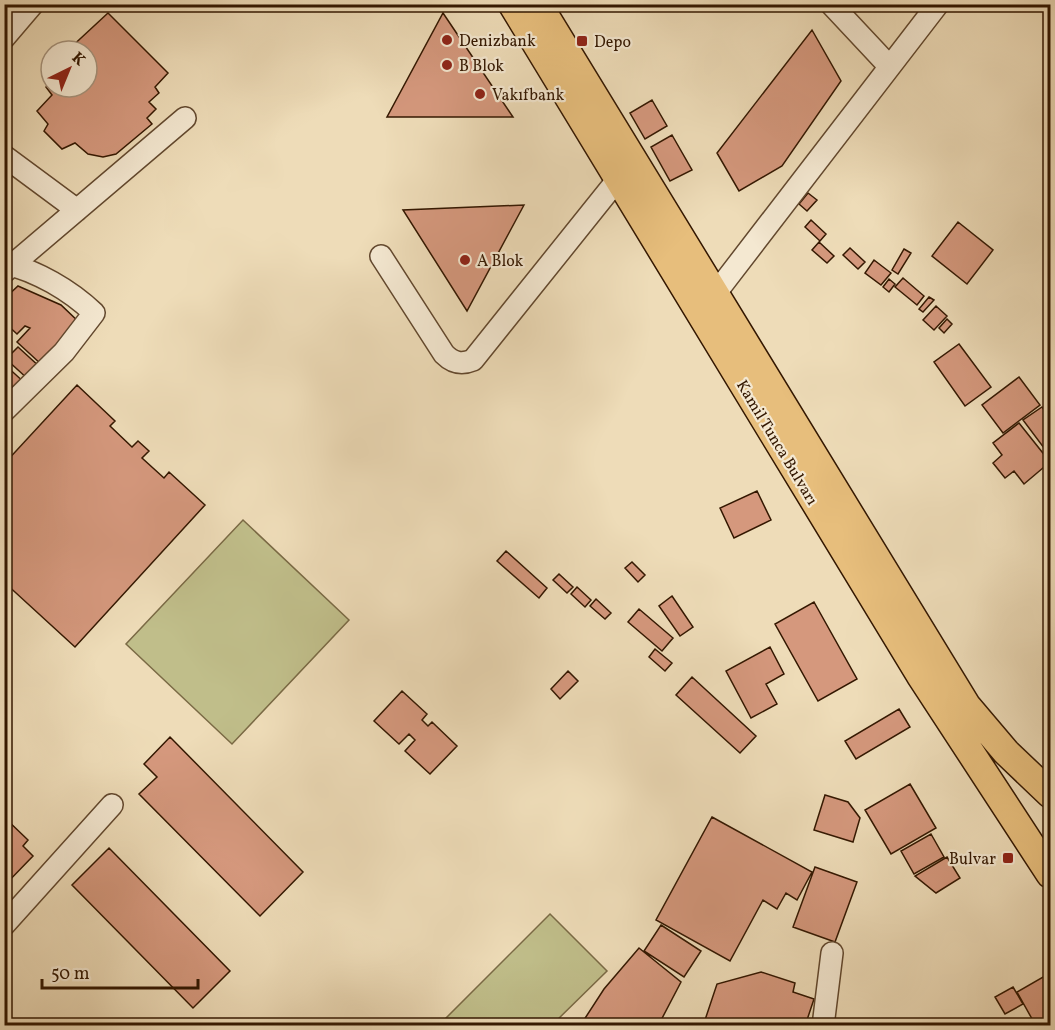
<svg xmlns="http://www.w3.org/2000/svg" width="1055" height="1030" viewBox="0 0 1055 1030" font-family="Vollkorn,serif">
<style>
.green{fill:#c0be8a;stroke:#7a6a45;stroke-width:1.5}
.building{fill:#d5987d;stroke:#331700;stroke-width:1.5}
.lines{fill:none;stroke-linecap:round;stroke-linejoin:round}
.minor-casing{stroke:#62482e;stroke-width:24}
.major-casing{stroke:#331700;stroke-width:30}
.minor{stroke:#f4e8d1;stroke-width:21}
.major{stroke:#e7be7c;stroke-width:27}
.poi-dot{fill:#8f2418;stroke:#f4e8d1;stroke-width:2}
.labels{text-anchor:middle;stroke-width:4.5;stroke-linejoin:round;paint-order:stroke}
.poi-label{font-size:16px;fill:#331700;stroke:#f4e8d1;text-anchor:start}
.street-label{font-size:16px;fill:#331700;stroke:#f4e8d1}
</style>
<rect width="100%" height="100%" fill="#eedcb8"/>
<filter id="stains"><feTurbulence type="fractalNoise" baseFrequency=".00333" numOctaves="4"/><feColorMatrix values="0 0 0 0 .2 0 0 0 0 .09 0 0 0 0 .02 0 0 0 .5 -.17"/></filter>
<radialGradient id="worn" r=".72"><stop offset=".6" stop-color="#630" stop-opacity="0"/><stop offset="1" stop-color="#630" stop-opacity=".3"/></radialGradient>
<!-- green -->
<path class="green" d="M 243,520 L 349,620 L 232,744 L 126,644 Z
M 550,914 L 607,971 L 552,1025 L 439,1025 Z"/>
<!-- building -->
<path class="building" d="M 108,13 L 168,73 L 155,87 L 159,93 L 149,102 L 156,109 L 147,118 L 152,124 L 116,154 L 103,157 L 88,154 L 75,143 L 62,149 L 44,131 L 48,124 L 37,111 L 52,95 L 46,87 L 51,82 L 51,87 L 87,87 L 87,51 L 67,51 Z
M 443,13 L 513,117 L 387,117 Z
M 812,30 L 841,81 L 782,166 L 739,191 L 717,153 Z
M 652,100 L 667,126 L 645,139 L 630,113 Z
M 672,135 L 692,170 L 670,181 L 651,147 Z
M 808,193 L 817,200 L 807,211 L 799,204 Z
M 524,205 L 467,311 L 403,210 Z
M 811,220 L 826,234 L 820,241 L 805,227 Z
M 958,222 L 993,250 L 967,284 L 932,256 Z
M 819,242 L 834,256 L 827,263 L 812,250 Z
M 850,248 L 865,262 L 858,269 L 843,255 Z
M 904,249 L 911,253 L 898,274 L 892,270 Z
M 874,260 L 891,273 L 881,285 L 865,273 Z
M 903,278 L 924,296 L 917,305 L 895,287 Z
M 889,279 L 895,284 L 889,292 L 883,287 Z
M 18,286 L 61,305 L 81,324 L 42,365 L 17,342 L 30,328 L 25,326 L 17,334 L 4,322 L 4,299 Z
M 929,297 L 934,300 L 923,312 L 919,309 Z
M 936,306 L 947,316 L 934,330 L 923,320 Z
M 947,319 L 952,324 L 944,333 L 939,328 Z
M 959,344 L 991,387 L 965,406 L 934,362 Z
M 18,347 L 41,368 L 29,380 L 6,359 Z
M 4,364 L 26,384 L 4,397 Z
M 1019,377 L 1040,405 L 1003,433 L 982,405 Z
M 77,385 L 115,421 L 110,426 L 132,447 L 138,441 L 149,451 L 142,458 L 164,478 L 169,472 L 205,505 L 75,647 L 4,582 L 4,464 Z
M 1042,407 L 1050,418 L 1050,443 L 1044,448 L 1023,420 Z
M 1019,423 L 1050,462 L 1024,484 L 1014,471 L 1005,478 L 993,463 L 1002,455 L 993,443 Z
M 757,491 L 771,520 L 734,538 L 720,508 Z
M 506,551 L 547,588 L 539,598 L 497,561 Z
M 632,562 L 645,575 L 638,582 L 625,568 Z
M 559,574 L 573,587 L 567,593 L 553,580 Z
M 577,587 L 591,600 L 585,607 L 571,594 Z
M 672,596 L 693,627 L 680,636 L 659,606 Z
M 596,599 L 611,613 L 605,619 L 590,606 Z
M 814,602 L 857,679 L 818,701 L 775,624 Z
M 639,609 L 673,638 L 662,651 L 628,622 Z
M 770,647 L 784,674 L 766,684 L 777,704 L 751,718 L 726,671 Z
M 655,649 L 672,663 L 665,671 L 649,657 Z
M 568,671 L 578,681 L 560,699 L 551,689 Z
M 692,677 L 756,736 L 740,753 L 676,695 Z
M 402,691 L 427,714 L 422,720 L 428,726 L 432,722 L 457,746 L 430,774 L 405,751 L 415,740 L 409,734 L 399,744 L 374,721 Z
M 899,709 L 910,727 L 856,759 L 845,741 Z
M 170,737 L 303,872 L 260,916 L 139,794 L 157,777 L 144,764 Z
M 910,784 L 936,828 L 891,854 L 865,810 Z
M 825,795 L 848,802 L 860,818 L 853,842 L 814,830 Z
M 4,817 L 28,840 L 23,846 L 33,856 L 4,886 Z
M 712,817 L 812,872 L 797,900 L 786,893 L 777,909 L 763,900 L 730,961 L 656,920 Z
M 931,834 L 944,857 L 914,874 L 901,851 Z
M 109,848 L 230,971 L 193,1008 L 72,885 Z
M 947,857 L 960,878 L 936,893 L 915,876 Z
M 815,867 L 857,882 L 835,942 L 793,927 Z
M 661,925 L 701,951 L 684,977 L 644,951 Z
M 639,948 L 681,982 L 658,1026 L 580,1026 L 604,989 Z
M 761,972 L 795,983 L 793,992 L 814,999 L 805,1026 L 703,1026 L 717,984 Z
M 1050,973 L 1050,1026 L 1036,1026 L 1017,992 Z
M 1013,987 L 1023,1004 L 1005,1014 L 995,997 Z"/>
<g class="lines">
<!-- minor casing -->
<g class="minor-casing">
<path id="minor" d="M 831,4 L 889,66
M 4,38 L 33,4
M 4,156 L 77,210
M 381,256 L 444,354 C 453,363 461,365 473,360 L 618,179
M 4,263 C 37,271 70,290 94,313 L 64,352 L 4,411
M 4,272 L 185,118
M 715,294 L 938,4
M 4,925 L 112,805
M 823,1026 L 832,953"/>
</g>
<!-- major casing -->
<g class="major-casing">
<path id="major" d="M 512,4 L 920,675 L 1050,874
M 538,4 L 967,706 L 1006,752 L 1050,794"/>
</g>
<!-- minor -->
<use href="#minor" class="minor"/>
<!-- major -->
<use href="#major" class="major"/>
</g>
<!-- markers -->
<g class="poi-dot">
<circle cx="447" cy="40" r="6"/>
<rect x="576" y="35" width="12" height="12" rx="3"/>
<circle cx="447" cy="65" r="6"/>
<circle cx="480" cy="94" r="6"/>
<circle cx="465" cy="260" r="6"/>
<rect x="1002" y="852" width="12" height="12" rx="3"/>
</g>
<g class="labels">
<!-- poi labels -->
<g class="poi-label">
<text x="459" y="46">Denizbank</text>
<text x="594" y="47">Depo</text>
<text x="459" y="71">B Blok</text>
<text x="492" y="100">Vakıfbank</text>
<text x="477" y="266">A Blok</text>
<text x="996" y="864" text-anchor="end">Bulvar</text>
</g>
<!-- street labels -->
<g class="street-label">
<text transform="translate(778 442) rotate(59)" y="6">Kamil Tunca Bulvarı</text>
</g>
</g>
<!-- margin -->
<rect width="1055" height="1030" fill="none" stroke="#eedcb8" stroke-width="24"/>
<rect x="6" y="6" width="1043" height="1018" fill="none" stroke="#331700" stroke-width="3"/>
<rect x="12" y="12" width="1031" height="1006" fill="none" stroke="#331700" stroke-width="1.5"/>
<!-- north arrow -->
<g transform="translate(69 69) rotate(43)"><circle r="28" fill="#f4e8d1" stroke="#a7947d" stroke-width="1.5"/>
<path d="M0-4.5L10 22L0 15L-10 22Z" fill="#8f2418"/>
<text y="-9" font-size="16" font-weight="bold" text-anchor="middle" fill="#331700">K</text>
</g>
<!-- scale -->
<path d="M42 979v9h156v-9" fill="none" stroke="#331700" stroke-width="3"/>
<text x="51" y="979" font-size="18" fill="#331700" stroke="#f4e8d1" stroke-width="4.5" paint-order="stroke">50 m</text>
<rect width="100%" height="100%" filter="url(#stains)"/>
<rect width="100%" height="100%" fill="url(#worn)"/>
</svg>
